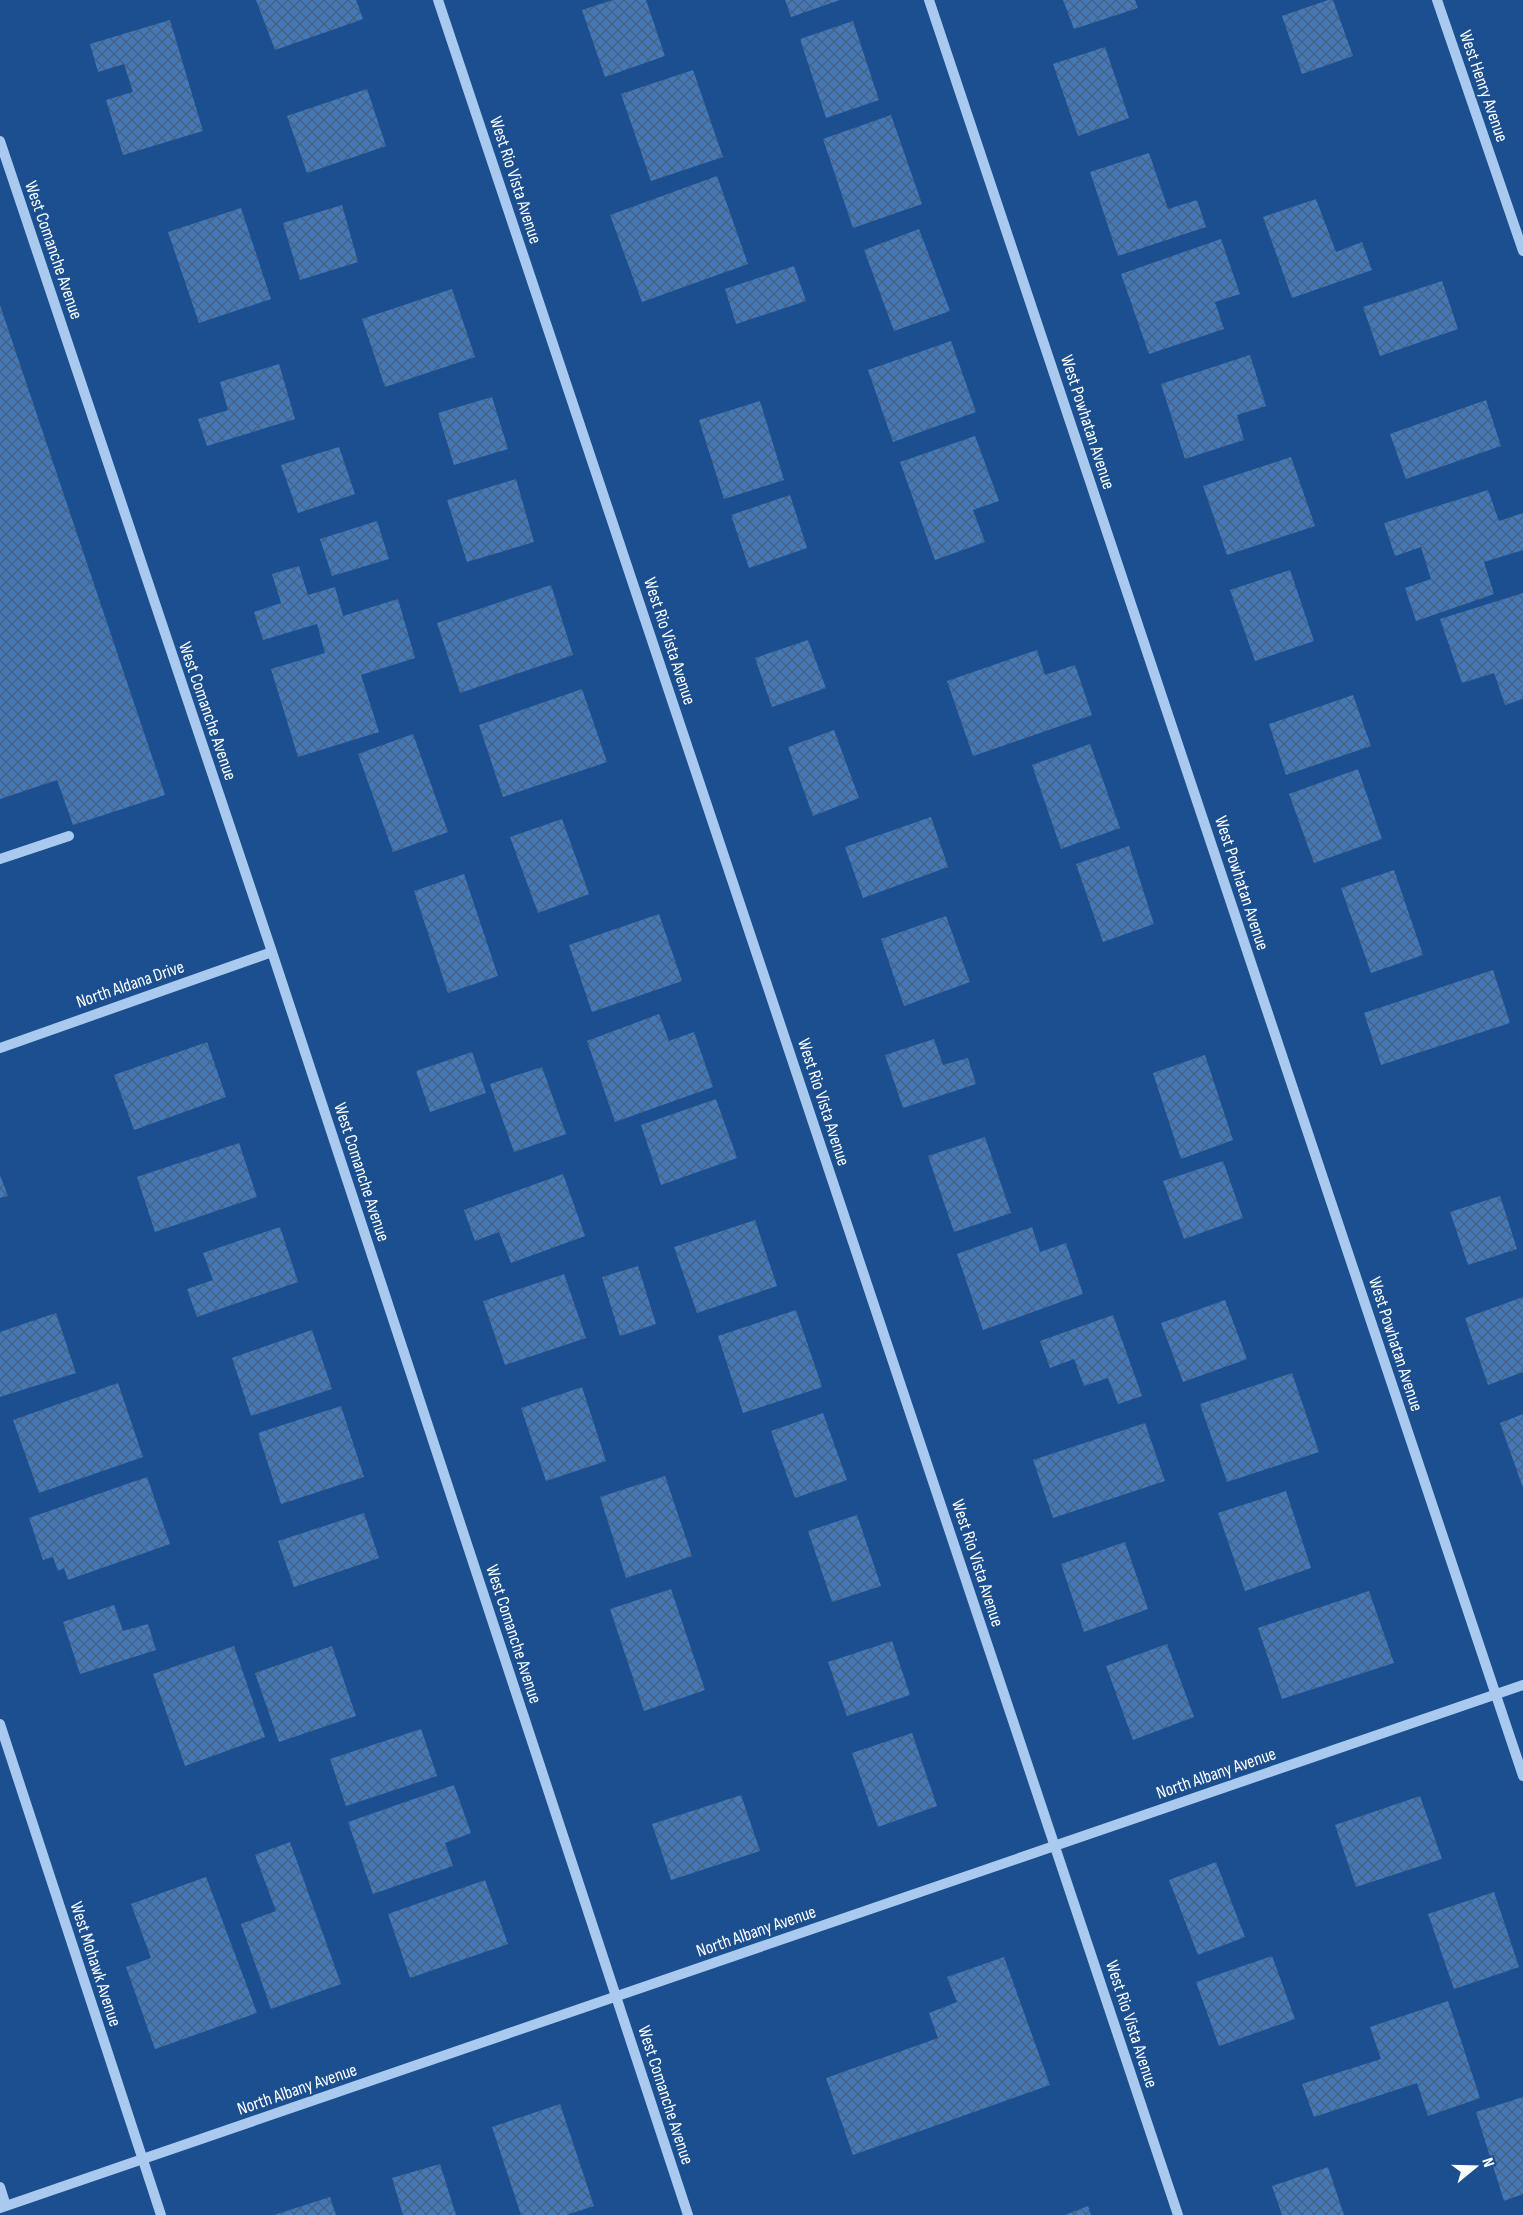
<svg xmlns="http://www.w3.org/2000/svg" width="1523" height="2215" viewBox="0 0 1523 2215" font-family="'Sofia Sans Condensed',sans-serif">
<style>
.building{fill:url(#building-cross-hatch)}
.lines{fill:none;stroke-linecap:round;stroke-linejoin:round}
.minor{stroke:#a9c9ee;stroke-width:10}
.labels{text-anchor:middle;stroke-width:4.5;stroke-linejoin:round;paint-order:stroke}
.street-label{font-size:18px;fill:#fff;stroke:#1b4f8f}
</style>
<defs>
<pattern id="building-cross-hatch" width="8" height="8" patternUnits="userSpaceOnUse" patternTransform="scale(1.5)"><rect width="8" height="8" fill="#4478b7"/><path d="M0 0l8 8M0 8l8-8" fill="none" stroke="#486282"/></pattern>
</defs>
<rect width="100%" height="100%" fill="#1b4f8f"/>
<!-- building -->
<path class="building" d="M 256,0 L 356,0 L 363,19 L 275,50 Z
M 613,0 L 646,0 L 665,56 L 605,77 L 582,10 Z
M 785,0 L 840,0 L 791,17 Z
M 1063,0 L 1135,0 L 1138,8 L 1074,29 Z
M 1328,0 L 1333,0 L 1353,56 L 1302,74 L 1282,16 Z
M 170,20 L 203,131 L 123,155 L 106,100 L 133,92 L 124,64 L 98,72 L 90,44 Z
M 853,21 L 879,100 L 826,118 L 800,39 Z
M 1105,47 L 1129,118 L 1078,136 L 1053,64 Z
M 693,70 L 723,157 L 651,181 L 621,94 Z
M 367,89 L 386,146 L 307,173 L 287,116 Z
M 891,115 L 922,204 L 853,228 L 823,139 Z
M 1149,153 L 1168,209 L 1197,200 L 1206,227 L 1118,256 L 1090,172 Z
M 717,176 L 748,264 L 642,302 L 610,215 Z
M 1316,199 L 1336,252 L 1362,242 L 1372,270 L 1292,298 L 1263,217 Z
M 342,205 L 358,262 L 300,280 L 283,223 Z
M 241,208 L 271,299 L 199,323 L 168,232 Z
M 919,229 L 950,311 L 894,331 L 864,250 Z
M 1221,239 L 1240,294 L 1215,302 L 1224,329 L 1149,354 L 1121,274 Z
M 794,266 L 806,301 L 736,324 L 725,289 Z
M 1442,281 L 1458,329 L 1380,356 L 1363,307 Z
M 452,289 L 475,357 L 385,387 L 362,319 Z
M 0,305 L 165,795 L 73,825 L 57,780 L 0,799 Z
M 951,341 L 976,412 L 893,442 L 868,370 Z
M 1250,355 L 1266,406 L 1237,415 L 1244,440 L 1185,459 L 1161,384 Z
M 279,364 L 295,419 L 207,446 L 198,419 L 228,410 L 220,382 Z
M 492,397 L 508,449 L 454,465 L 438,413 Z
M 1486,400 L 1501,446 L 1406,479 L 1390,434 Z
M 760,401 L 784,480 L 724,499 L 699,420 Z
M 975,436 L 999,501 L 973,510 L 985,542 L 935,560 L 900,462 Z
M 339,447 L 355,494 L 298,513 L 281,465 Z
M 1291,457 L 1315,526 L 1227,555 L 1203,486 Z
M 516,479 L 534,542 L 467,562 L 447,500 Z
M 1488,490 L 1499,521 L 1523,513 L 1523,550 L 1484,562 L 1494,594 L 1416,621 L 1405,588 L 1431,579 L 1421,547 L 1395,556 L 1384,523 Z
M 790,495 L 807,548 L 749,568 L 731,515 Z
M 377,521 L 389,559 L 332,576 L 320,539 Z
M 299,566 L 308,595 L 335,587 L 343,616 L 398,599 L 415,658 L 361,675 L 379,732 L 298,757 L 271,669 L 325,653 L 317,624 L 263,640 L 254,612 L 281,603 L 272,574 Z
M 1290,570 L 1314,641 L 1255,661 L 1230,590 Z
M 551,585 L 573,655 L 460,693 L 437,623 Z
M 1523,593 L 1523,699 L 1505,705 L 1494,673 L 1462,683 L 1440,619 Z
M 808,640 L 826,688 L 772,707 L 755,658 Z
M 1037,650 L 1045,675 L 1075,665 L 1092,715 L 973,756 L 947,681 Z
M 582,689 L 607,762 L 503,797 L 479,725 Z
M 1353,695 L 1371,746 L 1286,775 L 1269,724 Z
M 834,730 L 859,798 L 813,816 L 788,747 Z
M 413,734 L 448,832 L 393,852 L 358,754 Z
M 1090,744 L 1120,828 L 1061,849 L 1032,765 Z
M 1358,769 L 1382,839 L 1314,863 L 1289,794 Z
M 931,817 L 948,867 L 863,898 L 845,847 Z
M 562,819 L 589,894 L 538,913 L 510,837 Z
M 1129,846 L 1154,924 L 1103,942 L 1076,864 Z
M 1394,870 L 1423,955 L 1371,973 L 1341,888 Z
M 464,874 L 498,976 L 448,993 L 414,891 Z
M 659,914 L 682,981 L 592,1012 L 569,945 Z
M 946,916 L 970,982 L 904,1006 L 881,939 Z
M 1493,970 L 1510,1023 L 1381,1065 L 1364,1013 Z
M 659,1014 L 669,1041 L 694,1032 L 713,1087 L 615,1122 L 587,1041 Z
M 934,1039 L 943,1065 L 968,1058 L 976,1084 L 903,1108 L 885,1055 Z
M 207,1042 L 226,1097 L 134,1130 L 114,1075 Z
M 472,1052 L 486,1093 L 430,1112 L 416,1071 Z
M 1205,1055 L 1233,1140 L 1181,1159 L 1153,1073 Z
M 542,1067 L 566,1134 L 514,1152 L 490,1084 Z
M 716,1099 L 737,1158 L 661,1185 L 641,1125 Z
M 985,1137 L 1011,1213 L 954,1232 L 928,1156 Z
M 239,1143 L 257,1197 L 155,1232 L 137,1177 Z
M 1223,1161 L 1243,1218 L 1184,1239 L 1163,1181 Z
M 563,1174 L 585,1236 L 511,1263 L 499,1232 L 475,1241 L 464,1210 Z
M 0,1175 L 8,1196 L 0,1198 Z
M 1500,1196 L 1517,1249 L 1468,1265 L 1450,1212 Z
M 755,1220 L 777,1286 L 697,1313 L 674,1247 Z
M 280,1227 L 298,1282 L 197,1317 L 187,1289 L 213,1280 L 203,1253 Z
M 1032,1227 L 1040,1252 L 1066,1243 L 1083,1294 L 983,1330 L 957,1254 Z
M 638,1266 L 656,1324 L 620,1336 L 602,1277 Z
M 564,1274 L 586,1338 L 505,1365 L 483,1301 Z
M 1523,1297 L 1523,1372 L 1488,1385 L 1465,1318 Z
M 1225,1300 L 1247,1359 L 1183,1382 L 1161,1323 Z
M 796,1310 L 822,1387 L 743,1413 L 718,1336 Z
M 56,1313 L 76,1373 L 0,1397 L 0,1332 Z
M 1113,1315 L 1142,1396 L 1118,1404 L 1108,1378 L 1084,1386 L 1074,1359 L 1050,1368 L 1040,1341 Z
M 312,1330 L 332,1389 L 251,1416 L 232,1358 Z
M 1292,1373 L 1319,1452 L 1227,1482 L 1200,1404 Z
M 118,1383 L 143,1457 L 39,1493 L 13,1420 Z
M 582,1387 L 606,1461 L 546,1481 L 521,1408 Z
M 341,1406 L 364,1477 L 281,1504 L 258,1433 Z
M 823,1413 L 847,1480 L 795,1498 L 771,1431 Z
M 1523,1414 L 1523,1488 L 1500,1423 Z
M 1145,1423 L 1165,1481 L 1053,1518 L 1033,1460 Z
M 665,1476 L 692,1556 L 626,1578 L 600,1497 Z
M 147,1477 L 170,1544 L 68,1580 L 64,1568 L 58,1571 L 53,1557 L 43,1560 L 29,1518 Z
M 1286,1491 L 1311,1568 L 1245,1591 L 1218,1513 Z
M 364,1513 L 379,1558 L 294,1587 L 278,1541 Z
M 857,1515 L 881,1586 L 832,1602 L 808,1531 Z
M 1125,1542 L 1148,1609 L 1084,1632 L 1061,1564 Z
M 671,1589 L 705,1690 L 644,1711 L 610,1609 Z
M 1369,1591 L 1394,1663 L 1282,1699 L 1258,1628 Z
M 114,1605 L 123,1631 L 148,1624 L 156,1650 L 80,1674 L 63,1622 Z
M 892,1641 L 910,1695 L 847,1716 L 828,1662 Z
M 1167,1644 L 1194,1717 L 1133,1740 L 1106,1666 Z
M 234,1646 L 265,1737 L 185,1766 L 153,1674 Z
M 332,1646 L 356,1716 L 279,1742 L 255,1673 Z
M 421,1729 L 437,1776 L 346,1806 L 330,1759 Z
M 912,1733 L 937,1806 L 878,1827 L 852,1753 Z
M 454,1785 L 471,1833 L 445,1843 L 453,1866 L 373,1894 L 348,1822 Z
M 741,1795 L 760,1851 L 671,1880 L 652,1824 Z
M 1420,1796 L 1442,1859 L 1356,1887 L 1335,1825 Z
M 290,1842 L 341,1984 L 271,2009 L 241,1924 L 276,1911 L 255,1855 Z
M 1216,1862 L 1245,1937 L 1198,1955 L 1169,1880 Z
M 206,1877 L 257,2013 L 155,2049 L 126,1967 L 151,1958 L 131,1904 Z
M 485,1880 L 508,1944 L 410,1978 L 388,1914 Z
M 1494,1892 L 1519,1967 L 1454,1989 L 1428,1914 Z
M 1272,1956 L 1295,2019 L 1219,2046 L 1196,1982 Z
M 1004,1957 L 1050,2085 L 853,2155 L 826,2078 L 938,2038 L 929,2013 L 957,2002 L 947,1977 Z
M 1448,2001 L 1480,2098 L 1428,2116 L 1417,2083 L 1314,2117 L 1302,2084 L 1381,2059 L 1370,2027 Z
M 1523,2097 L 1523,2194 L 1504,2201 L 1476,2112 Z
M 560,2104 L 594,2206 L 566,2215 L 521,2215 L 492,2127 Z
M 440,2164 L 456,2215 L 403,2215 L 392,2178 Z
M 1328,2167 L 1344,2215 L 1282,2215 L 1272,2186 Z
M 330,2197 L 336,2215 L 274,2215 Z
M 1088,2206 L 1091,2215 L 1065,2215 Z"/>
<g class="lines">
<!-- minor -->
<path class="minor" d="M 438,0 L 1178,2215
M 929,0 L 1523,1776
M 1437,0 L 1523,251
M 0,141 L 272,952 L 688,2215
M 0,859 L 69,836
M 0,1048 L 272,952
M 0,1724 L 161,2215
M 0,2187 L 6,2206
M 0,2208 L 1523,1685"/>
</g>
<g class="labels">
<!-- street labels -->
<g class="street-label">
<text transform="translate(1484 86) rotate(71)" y="6">West Henry Avenue</text>
<text transform="translate(516 180) rotate(72)" y="6">West Rio Vista Avenue</text>
<text transform="translate(54 250) rotate(71)" y="6">West Comanche Avenue</text>
<text transform="translate(1088 422) rotate(72)" y="6">West Powhatan Avenue</text>
<text transform="translate(670 641) rotate(72)" y="6">West Rio Vista Avenue</text>
<text transform="translate(208 711) rotate(71)" y="6">West Comanche Avenue</text>
<text transform="translate(1242 883) rotate(72)" y="6">West Powhatan Avenue</text>
<text transform="translate(130 984) rotate(-19)" y="6">North Aldana Drive</text>
<text transform="translate(824 1102) rotate(72)" y="6">West Rio Vista Avenue</text>
<text transform="translate(362 1172) rotate(72)" y="6">West Comanche Avenue</text>
<text transform="translate(1396 1344) rotate(72)" y="6">West Powhatan Avenue</text>
<text transform="translate(978 1563) rotate(72)" y="6">West Rio Vista Avenue</text>
<text transform="translate(514 1634) rotate(72)" y="6">West Comanche Avenue</text>
<text transform="translate(1216 1773) rotate(-19)" y="6">North Albany Avenue</text>
<text transform="translate(756 1931) rotate(-19)" y="6">North Albany Avenue</text>
<text transform="translate(96 1964) rotate(72)" y="6">West Mohawk Avenue</text>
<text transform="translate(1132 2024) rotate(72)" y="6">West Rio Vista Avenue</text>
<text transform="translate(297 2089) rotate(-19)" y="6">North Albany Avenue</text>
<text transform="translate(666 2095) rotate(72)" y="6">West Comanche Avenue</text>
</g>
</g>
<!-- north arrow -->
<g transform="translate(1475 2167) rotate(71)" stroke="#1b4f8f" stroke-width="4.5" paint-order="stroke">
<path d="M0-4.5L10 22L0 15L-10 22Z" fill="#ffffff"/>
<text y="-9" font-size="16" font-weight="bold" text-anchor="middle" fill="#ffffff">N</text>
</g>
</svg>
